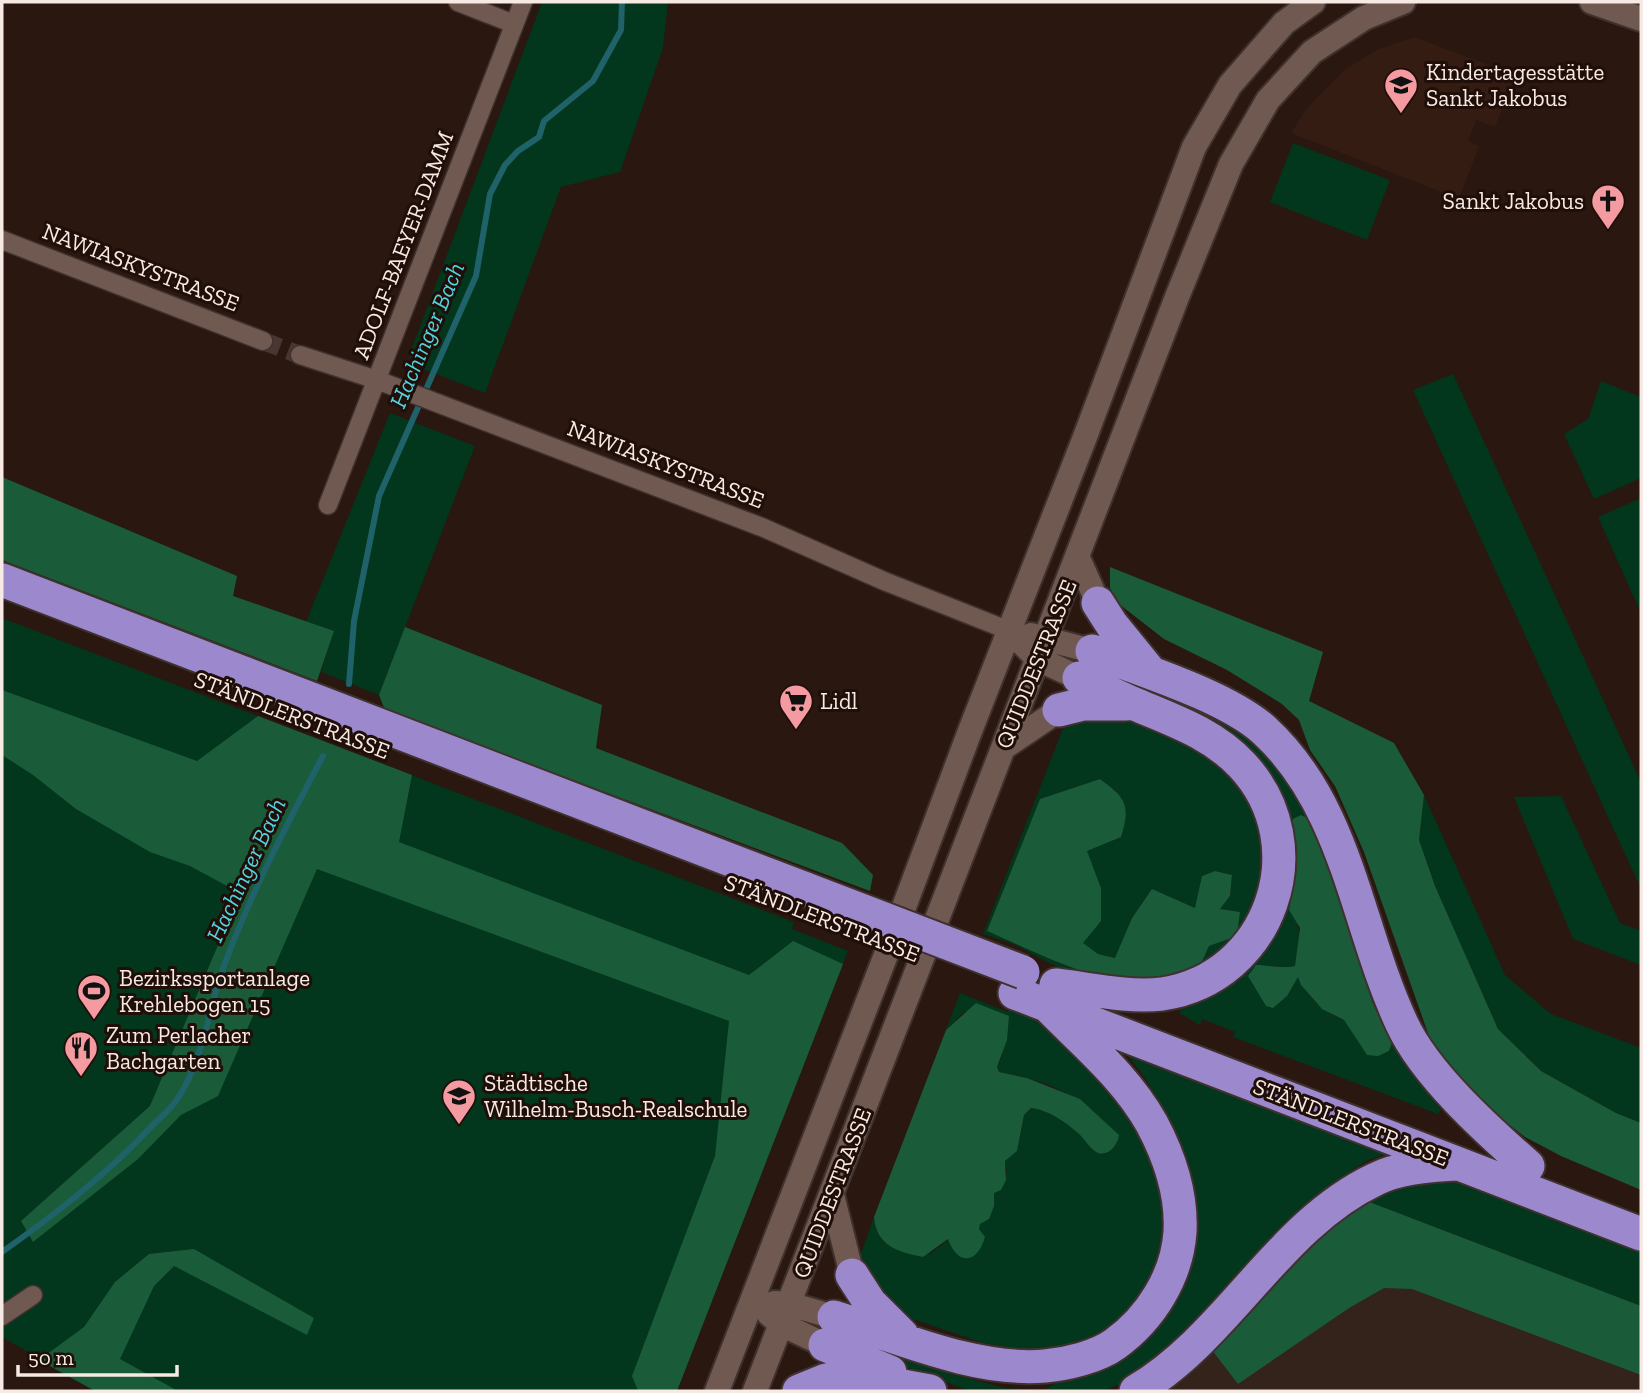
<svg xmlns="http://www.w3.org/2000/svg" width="1643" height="1393" viewBox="0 0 1643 1393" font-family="'Zilla Slab',serif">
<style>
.commercial{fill:#34231b}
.built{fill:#351c13}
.green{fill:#02361d;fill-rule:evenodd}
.forest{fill:#1a5c39}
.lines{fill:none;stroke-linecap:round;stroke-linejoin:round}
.stream{stroke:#1f6269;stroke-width:6}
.street-tunnel{stroke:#493630;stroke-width:18;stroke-dasharray:18 9;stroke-linecap:butt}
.street-casing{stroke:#3f312e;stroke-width:21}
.secondary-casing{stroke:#3f312e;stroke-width:28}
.highway-casing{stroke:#3f312e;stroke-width:37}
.street{stroke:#705951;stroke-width:18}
.secondary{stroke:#705951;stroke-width:24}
.highway{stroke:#9c89cd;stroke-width:33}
.highway-bridge-casing{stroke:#3f312e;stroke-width:37;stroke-linecap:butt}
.highway-bridge{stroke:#9c89cd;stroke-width:33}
.labels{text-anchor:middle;stroke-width:6;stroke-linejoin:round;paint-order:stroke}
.poi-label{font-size:23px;fill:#f7e9e4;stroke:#200e08;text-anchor:start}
.street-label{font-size:23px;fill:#f7e9e4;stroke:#200e08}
.water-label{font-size:24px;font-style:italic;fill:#53d3e0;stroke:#200e08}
</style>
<rect width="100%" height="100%" fill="#2a1710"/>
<!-- commercial -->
<path class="commercial" d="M 1359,1198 L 1641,1306 L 1641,1391 L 1166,1391 L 1212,1350 Z"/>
<!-- built -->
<path class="built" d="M 1414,37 L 1515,75 L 1495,127 L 1476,120 L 1468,141 L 1479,146 L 1459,199 L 1291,133 L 1307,108 L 1344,70 L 1377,50 Z"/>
<!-- green -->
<path class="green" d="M 542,2 L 668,2 L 663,48 L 620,172 L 561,187 L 485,393 L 416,366 L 409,356 Z
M 1293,143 L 1390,180 L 1367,240 L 1270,202 Z
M 1453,374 L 1641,782 L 1641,889 L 1413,390 Z
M 1601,381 L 1641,397 L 1641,478 L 1594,499 L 1564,434 L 1588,419 Z
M 390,413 L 475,446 L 379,695 L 321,672 L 333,632 L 306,622 Z
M 1641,498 L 1641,613 L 1598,517 Z
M 2,618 L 794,922 L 792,929 L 848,951 L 677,1391 L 95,1391 L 2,1337 Z
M 1083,663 L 1206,712 L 1235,727 L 1264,751 L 1307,805 L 1397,1045 L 1413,1074 L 1441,1110 L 1438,1114 L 1233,1037 L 1235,1032 L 1202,1019 L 1200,1025 L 1179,1013 L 1180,1010 C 1218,995 1247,975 1270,941 L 1281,800 ZM 1292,827 L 1331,872 L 1372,1001 L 1385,1025 L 1367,1055 L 1344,1020 C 1326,1014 1304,994 1298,976 L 1261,998 L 1256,965 C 1267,965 1286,969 1295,966 C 1298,943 1305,931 1289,910 L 1297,862 Z
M 1114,712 C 1151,722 1190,735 1219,760 C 1276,809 1283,901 1226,952 C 1217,961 1205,973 1192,977 C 1171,985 1142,988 1119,985 C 1089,982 1050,965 1027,951 C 1015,943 997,939 983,934 L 1069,713 ZM 1100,779 C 1126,798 1131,805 1121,837 L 1086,851 L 1101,888 L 1101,921 L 1082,943 L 1098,954 L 1116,958 L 1132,918 L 1152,890 L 1196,908 L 1202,876 L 1215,871 L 1232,875 L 1230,896 L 1220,909 L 1240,913 L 1237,936 L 1209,946 L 1200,966 C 1186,970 1172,976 1158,979 C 1104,990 1036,952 987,931 L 1040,799 Z
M 1424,795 L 1505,975 L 1551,1014 L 1641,1048 L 1641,1123 L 1616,1113 L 1541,1071 L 1498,1029 L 1435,886 L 1419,840 Z
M 1561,796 L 1620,923 L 1641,931 L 1641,965 L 1573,939 L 1514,797 Z
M 960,993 L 1008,1012 L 1010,1006 L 1036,1018 L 1107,1072 L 1157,1171 L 1166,1228 L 1158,1268 L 1130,1312 L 1103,1333 L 1083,1343 L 1039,1352 L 983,1343 L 904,1316 L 889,1306 L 858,1262 L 874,1217 C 876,1251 903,1251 930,1254 L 949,1239 L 979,1228 L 980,1223 L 994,1206 L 994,1192 L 1007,1173 L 1005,1161 L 1017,1151 L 1024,1115 L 1031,1108 C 1057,1112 1078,1132 1095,1151 L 1106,1124 C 1078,1093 1040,1079 999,1072 L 997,1067 L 1002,1056 L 965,1011 L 946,1030 Z
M 1126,1053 L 1386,1154 L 1368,1160 L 1339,1179 L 1312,1204 L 1190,1332 L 1140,1375 L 1104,1391 L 970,1391 L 827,1338 L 829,1329 L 943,1371 L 1004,1388 L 1043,1390 L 1070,1376 L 1118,1359 L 1144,1342 L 1163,1317 L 1174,1135 C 1163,1104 1147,1079 1126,1053 Z
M 1461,1178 L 1641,1246 L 1641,1306 L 1359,1198 L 1390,1183 Z"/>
<!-- forest -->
<path class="forest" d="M 2,477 L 237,576 L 233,596 L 334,631 L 317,681 L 2,560 Z
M 1110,567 L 1323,652 L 1309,701 L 1394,743 L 1424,795 L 1419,840 L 1435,886 L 1498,1029 L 1541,1071 L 1616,1113 L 1641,1123 L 1641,1190 L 1561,1156 L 1525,1137 L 1466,1091 L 1429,1036 L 1364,852 L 1335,786 L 1310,750 L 1299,720 L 1282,704 L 1227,670 L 1164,639 L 1119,604 L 1110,588 Z
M 405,627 L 602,705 L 596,748 L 842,843 L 873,875 L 870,891 L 385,710 L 379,695 Z
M 2,690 L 197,761 L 258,716 L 412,775 L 399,842 L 749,975 L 793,941 L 843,964 L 677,1391 L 638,1391 L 632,1376 L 715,1156 L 729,1021 L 317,869 L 218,1096 L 181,1115 L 138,1159 L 33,1242 L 21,1221 L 150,1106 L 240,893 L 190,866 L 150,852 L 76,809 L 33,775 L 2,755 Z
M 1100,779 C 1126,798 1131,805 1121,837 L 1087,851 L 1101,888 L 1101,921 L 1083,943 L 1098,954 L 1115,958 L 1132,918 L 1152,889 L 1195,908 L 1202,876 L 1215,871 L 1232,875 L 1230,896 L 1220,909 L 1240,912 L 1237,936 L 1209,946 L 1200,966 C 1187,971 1172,976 1158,979 C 1104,990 1036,952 987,931 L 1040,799 Z
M 1301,815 L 1310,819 L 1331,872 L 1372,1001 L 1392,1043 L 1389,1051 L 1378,1056 L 1367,1055 L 1344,1020 L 1322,1009 L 1301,985 L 1298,977 L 1287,996 L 1273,1008 L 1266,1006 L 1248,976 L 1256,965 C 1267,965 1286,969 1295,966 L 1300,928 L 1289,910 L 1297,862 L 1292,827 L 1293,819 Z
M 976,1003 L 1009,1016 L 1007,1040 L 997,1067 L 999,1072 L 1027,1078 L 1080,1099 L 1119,1135 C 1118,1145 1108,1158 1096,1152 C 1090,1148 1085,1140 1080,1135 C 1067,1123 1049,1110 1031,1108 L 1024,1115 L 1017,1151 L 1005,1161 L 1006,1180 L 1001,1190 L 994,1193 L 994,1206 L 989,1219 L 980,1224 L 979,1229 L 985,1237 C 978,1263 958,1267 948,1239 L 923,1257 C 898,1252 876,1246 874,1217 L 946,1030 Z
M 1359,1198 L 1641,1306 L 1641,1375 L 1412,1289 L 1384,1288 L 1349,1308 L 1238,1384 L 1212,1350 Z
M 194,1249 L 314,1318 L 307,1335 L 174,1266 L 154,1286 L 120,1359 L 178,1391 L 95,1391 L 39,1360 L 84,1327 L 115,1282 L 149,1254 Z"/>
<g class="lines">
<!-- stream -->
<path class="stream" d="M 349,684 L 354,621 L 379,496 L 476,276 L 490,194 L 505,165 L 518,151 L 539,137 L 544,121 L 593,81 L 621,30 L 622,2
M 2,1252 C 54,1215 105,1176 149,1129 C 158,1119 171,1110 178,1098 C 205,1057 208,1008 225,963 C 252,891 287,824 323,756"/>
<!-- street-tunnel -->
<path class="street-tunnel" d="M 263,341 L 300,355"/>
<!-- street casing -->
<g class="street-casing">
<path id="street" d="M 458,2 L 514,24
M 2,240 L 263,341
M 300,355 L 377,380 L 764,528 L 884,581 L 1010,631
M 328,505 L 523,2
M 2,1316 L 33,1295"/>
</g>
<!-- secondary casing -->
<g class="secondary-casing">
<path id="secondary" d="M 1592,2 L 1641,19
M 1078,558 L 1098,603
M 1010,631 L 1038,659 L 1079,678
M 1031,635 L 1092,651
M 1003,748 L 1059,710
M 832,1195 L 852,1275
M 774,1303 L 789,1304 L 834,1317
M 769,1314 L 781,1324 L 825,1345
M 717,1391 L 889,947 L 970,731 L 1085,437 L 1194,147 L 1230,85 L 1284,23 L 1313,2
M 755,1391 L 1177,297 L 1231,164 L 1268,100 L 1312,52 L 1364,18 L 1403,2"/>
</g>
<!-- highway casing -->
<g class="highway-casing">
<path id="highway" d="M 2,580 L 806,889
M 1098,603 L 1112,625 L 1151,673
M 1092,651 C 1141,670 1226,696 1264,730 C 1348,807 1356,926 1402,1024 C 1425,1074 1486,1129 1528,1166
M 1059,710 L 1083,704 L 1126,704
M 1056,985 C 1090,989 1128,998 1162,994 C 1271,978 1317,845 1242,765 C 1213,734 1175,721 1137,705 C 1117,697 1098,687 1079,678
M 1015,993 L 1641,1234
M 852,1275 L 870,1303 L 902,1335
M 834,1317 C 898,1337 977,1372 1045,1366 C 1067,1364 1097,1357 1115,1344 C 1151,1318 1177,1276 1180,1232 C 1182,1195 1169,1156 1152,1124 C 1126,1077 1084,1043 1047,1005
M 825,1345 L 890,1372
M 799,1391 L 826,1380 L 859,1378 L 930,1391
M 1136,1391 C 1229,1336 1278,1225 1376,1179 C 1400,1167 1429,1166 1455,1164"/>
</g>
<!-- street -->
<use href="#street" class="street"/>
<!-- secondary -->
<use href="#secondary" class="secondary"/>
<!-- highway -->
<use href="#highway" class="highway"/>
<!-- highway-bridge casing -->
<g class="highway-bridge-casing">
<path id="highway-bridge" d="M 806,889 L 1023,972"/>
</g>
<!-- highway-bridge -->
<use href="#highway-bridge" class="highway-bridge"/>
</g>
<!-- icons -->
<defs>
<g id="school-pin" transform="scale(1.75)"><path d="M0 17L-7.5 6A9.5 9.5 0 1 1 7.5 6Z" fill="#f49aa1" stroke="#200e08"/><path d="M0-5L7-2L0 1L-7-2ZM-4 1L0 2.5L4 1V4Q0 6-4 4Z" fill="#111"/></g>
<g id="church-pin" transform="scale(1.75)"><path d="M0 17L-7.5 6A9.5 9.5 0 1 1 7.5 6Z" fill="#f49aa1" stroke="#200e08"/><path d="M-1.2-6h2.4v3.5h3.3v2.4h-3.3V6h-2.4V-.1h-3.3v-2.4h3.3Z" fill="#111"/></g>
<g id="supermarket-pin" transform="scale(1.75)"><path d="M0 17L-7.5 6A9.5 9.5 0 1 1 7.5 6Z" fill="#f49aa1" stroke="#200e08"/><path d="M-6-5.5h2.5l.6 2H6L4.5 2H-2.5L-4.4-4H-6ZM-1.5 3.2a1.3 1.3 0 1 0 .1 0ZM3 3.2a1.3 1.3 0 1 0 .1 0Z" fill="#111"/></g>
<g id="stadium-pin" transform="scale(1.75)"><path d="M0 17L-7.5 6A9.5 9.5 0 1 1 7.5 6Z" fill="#f49aa1" stroke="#200e08"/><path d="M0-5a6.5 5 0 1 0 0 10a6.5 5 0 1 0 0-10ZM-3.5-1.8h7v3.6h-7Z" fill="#111"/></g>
<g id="restaurant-pin" transform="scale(1.75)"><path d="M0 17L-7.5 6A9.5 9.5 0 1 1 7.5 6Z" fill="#f49aa1" stroke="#200e08"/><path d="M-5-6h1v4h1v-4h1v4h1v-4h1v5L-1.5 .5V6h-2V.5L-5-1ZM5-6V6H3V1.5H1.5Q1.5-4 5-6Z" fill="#111"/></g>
</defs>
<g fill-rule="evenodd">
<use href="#school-pin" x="1401" y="85"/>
<use href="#church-pin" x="1608" y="201"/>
<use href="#supermarket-pin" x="796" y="701"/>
<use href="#stadium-pin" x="94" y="991"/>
<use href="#restaurant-pin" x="81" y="1048"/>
<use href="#school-pin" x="459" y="1096"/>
</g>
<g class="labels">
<!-- poi labels -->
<g class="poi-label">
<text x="1426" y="80">Kindertagesstätte<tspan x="1426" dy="26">Sankt Jakobus</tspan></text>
<text x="1584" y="209" text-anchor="end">Sankt Jakobus</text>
<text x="820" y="709">Lidl</text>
<text x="119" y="986">Bezirkssportanlage<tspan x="119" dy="26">Krehlebogen 15</tspan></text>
<text x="106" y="1043">Zum Perlacher<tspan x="106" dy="26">Bachgarten</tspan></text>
<text x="484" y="1091">Städtische<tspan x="484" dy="26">Wilhelm-Busch-Realschule</tspan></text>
</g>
<!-- street labels -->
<g class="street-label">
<text transform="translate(403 245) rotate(-69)" y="8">ADOLF-BAEYER-DAMM</text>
<text transform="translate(141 267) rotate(21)" y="8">NAWIASKYSTRASSE</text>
<text transform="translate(666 464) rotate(21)" y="8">NAWIASKYSTRASSE</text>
<text transform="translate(1036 664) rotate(-68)" y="8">QUIDDESTRASSE</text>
<text transform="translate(292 715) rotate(21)" y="8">STÄNDLERSTRASSE</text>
<text transform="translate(822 918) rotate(21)" y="8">STÄNDLERSTRASSE</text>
<text transform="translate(1351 1122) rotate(21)" y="8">STÄNDLERSTRASSE</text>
<text transform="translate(832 1193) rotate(-69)" y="8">QUIDDESTRASSE</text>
</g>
<!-- water labels -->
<g class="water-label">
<text transform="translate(427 335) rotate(-67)" y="8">Hachinger Bach</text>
<text transform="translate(246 870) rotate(-65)" y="8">Hachinger Bach</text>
</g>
</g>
<!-- border -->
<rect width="1643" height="1393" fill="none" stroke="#f7e9e4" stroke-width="7"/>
<!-- scale -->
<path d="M18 1365v10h159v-10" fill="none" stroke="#f7e9e4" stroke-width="3.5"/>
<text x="28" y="1365" font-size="21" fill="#f7e9e4" stroke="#200e08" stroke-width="5" paint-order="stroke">50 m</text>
</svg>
